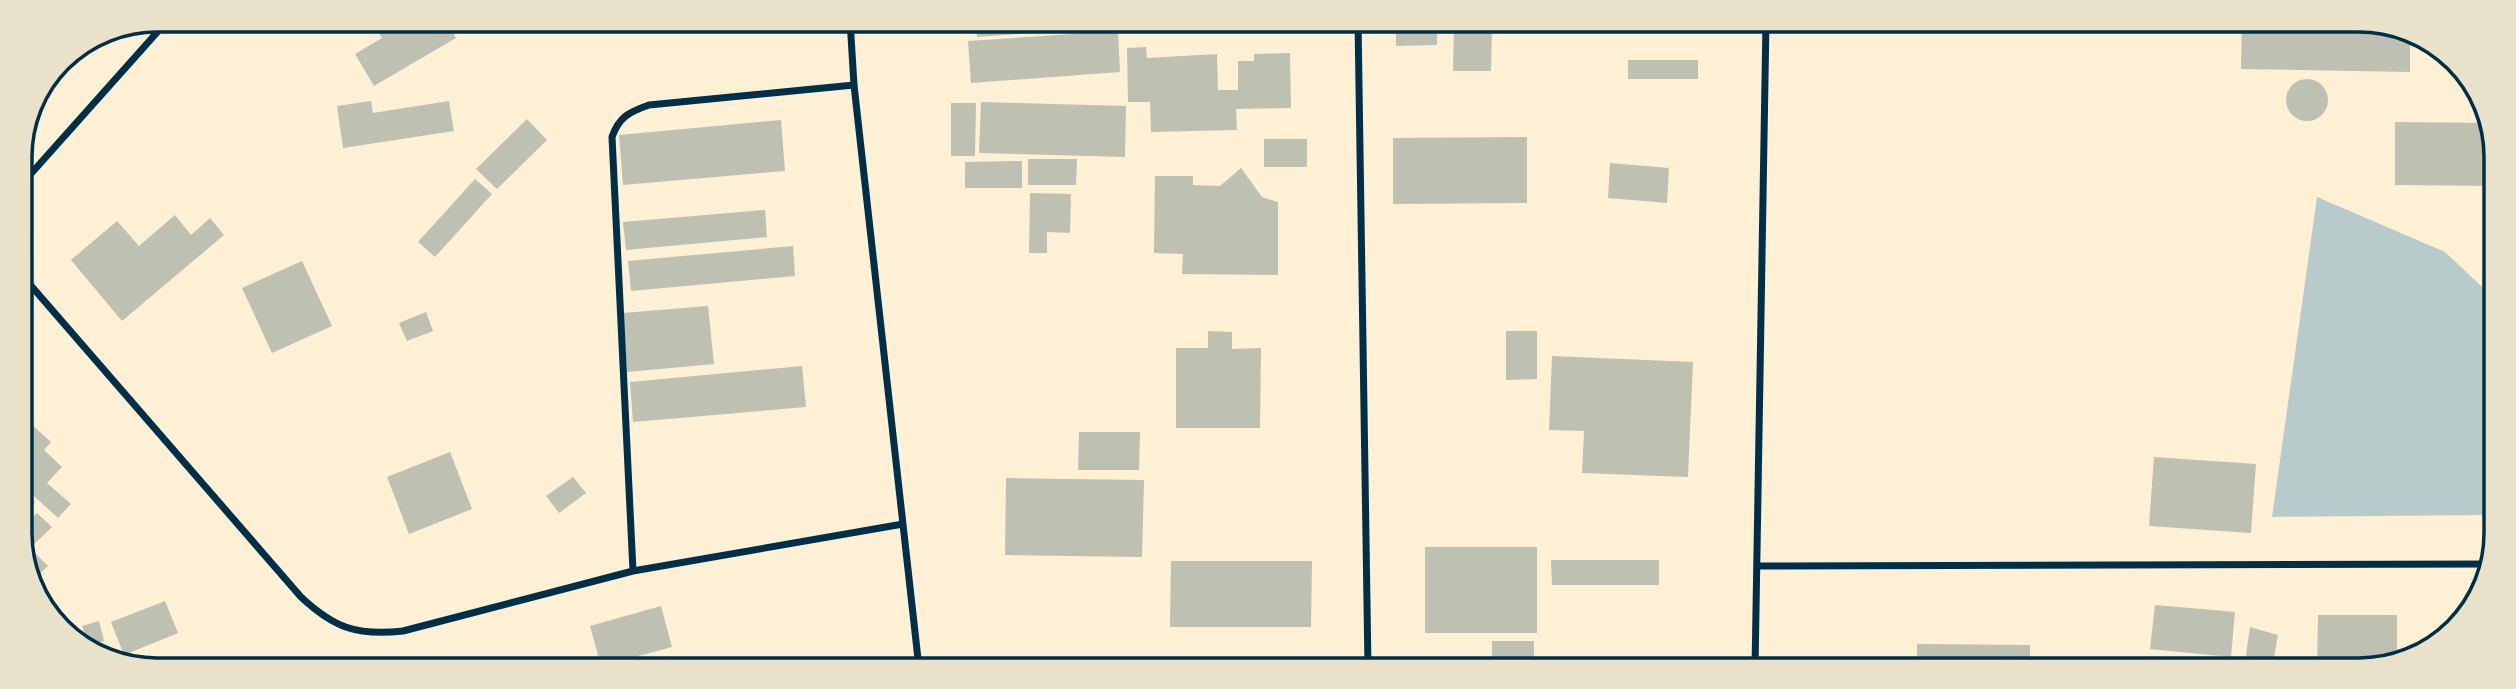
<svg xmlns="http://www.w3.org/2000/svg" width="2516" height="689" viewBox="0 0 2516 689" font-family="'Archivo Narrow',sans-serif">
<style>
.green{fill:#b9caca}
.building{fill:#bec0b2}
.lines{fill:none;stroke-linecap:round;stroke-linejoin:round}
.minor{stroke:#003049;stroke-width:7}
.rim{fill:none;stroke:#003049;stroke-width:3.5}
</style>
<rect width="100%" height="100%" fill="#fdf0d5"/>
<!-- green -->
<path class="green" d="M 2317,197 L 2445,252 L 2494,298 L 2494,515 L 2272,517 Z"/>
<!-- building -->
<path class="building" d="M 382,20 L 399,20 L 403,25 L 413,20 L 445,20 L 456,38 L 374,86 L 355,54 L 382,38 L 373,25 Z
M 976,20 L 1116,20 L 1116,27 L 1056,27 L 1056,31 L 977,37 Z
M 1396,21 L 1437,21 L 1437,45 L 1396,46 Z
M 2242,22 L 2387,22 L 2410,35 L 2410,72 L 2241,69 Z
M 1454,24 L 1492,25 L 1491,71 L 1453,71 Z
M 1118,31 L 1120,72 L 971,83 L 968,41 Z
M 1146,47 L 1147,58 L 1217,54 L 1218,90 L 1238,90 L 1238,61 L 1254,61 L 1254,54 L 1290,53 L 1291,108 L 1236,109 L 1237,130 L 1151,132 L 1150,102 L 1128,102 L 1127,48 Z
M 1628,60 L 1698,60 L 1698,79 L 1628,79 Z
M2286 100a21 21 0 1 1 42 0a21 21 0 1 1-42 0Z
M 371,101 L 373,113 L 449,101 L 454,131 L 343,148 L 337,106 Z
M 981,102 L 1126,106 L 1125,157 L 979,153 Z
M 951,103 L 976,103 L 975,156 L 951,156 Z
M 527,119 L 547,140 L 497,189 L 476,169 Z
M 781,120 L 785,171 L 623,185 L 619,135 Z
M 2395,122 L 2490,123 L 2494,129 L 2494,186 L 2395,185 Z
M 1527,137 L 1527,203 L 1393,204 L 1393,138 Z
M 1264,139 L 1307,139 L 1307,167 L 1264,167 Z
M 1028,159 L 1077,159 L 1076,185 L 1028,185 Z
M 1022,161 L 1022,188 L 965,188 L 965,162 Z
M 1610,163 L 1669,168 L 1667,203 L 1608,198 Z
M 1241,168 L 1262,197 L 1278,202 L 1278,275 L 1182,274 L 1183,254 L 1154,253 L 1155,176 L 1193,176 L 1193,185 L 1220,186 Z
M 475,179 L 492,194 L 435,257 L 418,242 Z
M 1030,193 L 1071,194 L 1070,233 L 1047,232 L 1047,253 L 1029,253 Z
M 765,210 L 767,237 L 626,250 L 623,222 Z
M 175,215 L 191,235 L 210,218 L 224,235 L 122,321 L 71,260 L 117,221 L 139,246 Z
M 793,246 L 795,276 L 631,291 L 628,261 Z
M 302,261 L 332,326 L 272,353 L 242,288 Z
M 708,306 L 714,364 L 627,372 L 623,313 Z
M 426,312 L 433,331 L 407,341 L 399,323 Z
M 1208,331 L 1232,332 L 1232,349 L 1261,348 L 1260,428 L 1176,428 L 1176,348 L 1208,348 Z
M 1506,331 L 1537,331 L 1537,379 L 1506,380 Z
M 1552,356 L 1693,362 L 1688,477 L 1582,473 L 1584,431 L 1549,430 Z
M 802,366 L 806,407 L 633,422 L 630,382 Z
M 32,425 L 51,442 L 44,450 L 62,467 L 47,483 L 71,504 L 58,518 L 22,485 L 21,437 Z
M 1079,432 L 1140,432 L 1139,470 L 1078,470 Z
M 450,452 L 472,509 L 409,534 L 387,477 Z
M 2154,457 L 2256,464 L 2251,533 L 2149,526 Z
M 573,477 L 586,493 L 559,513 L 546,496 Z
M 1006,478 L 1144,480 L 1142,557 L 1005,555 Z
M 22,489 L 35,502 L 22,516 Z
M 37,513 L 52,527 L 30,548 L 48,566 L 33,580 L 22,560 L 22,529 Z
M 1425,547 L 1537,547 L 1537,633 L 1425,633 Z
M 1551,560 L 1659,560 L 1659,585 L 1552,585 Z
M 1171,561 L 1312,561 L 1311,627 L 1170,627 Z
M 165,601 L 178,633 L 124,655 L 111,622 Z
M 2155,605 L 2235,612 L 2231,657 L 2150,649 Z
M 661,606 L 672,647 L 601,666 L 590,626 Z
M 2318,615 L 2397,615 L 2397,658 L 2368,669 L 2317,669 Z
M 99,621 L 104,641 L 90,646 L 82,626 Z
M 2440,625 L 2455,626 L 2450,636 L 2439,640 Z
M 2250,627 L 2278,635 L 2272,669 L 2244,669 Z
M 79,629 L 82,641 L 65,632 Z
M 1492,641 L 1534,641 L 1534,665 L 1492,665 Z
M 1917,644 L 2030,645 L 2030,669 L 1917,669 Z"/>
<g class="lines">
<!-- minor -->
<path class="minor" d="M 850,20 L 854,85 L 919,668
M 1358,21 L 1368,668
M 20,186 L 169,19
M 20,273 L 301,597 C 334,628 357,636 403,631 L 633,571 L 903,524
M 1757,566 L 2491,564
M 633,571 L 612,137 C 619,117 629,112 649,105 L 854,85
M 1755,669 L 1766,21"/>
</g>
<!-- crop -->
<path d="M0 0H2516V689H0ZM157 32H2359A125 125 0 0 1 2484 157V533A125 125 0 0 1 2359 658H157A125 125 0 0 1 32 533V157A125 125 0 0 1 157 32Z" fill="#e9e1ca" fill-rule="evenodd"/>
<path class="rim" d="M157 32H2359A125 125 0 0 1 2484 157V533A125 125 0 0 1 2359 658H157A125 125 0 0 1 32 533V157A125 125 0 0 1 157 32Z"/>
</svg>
